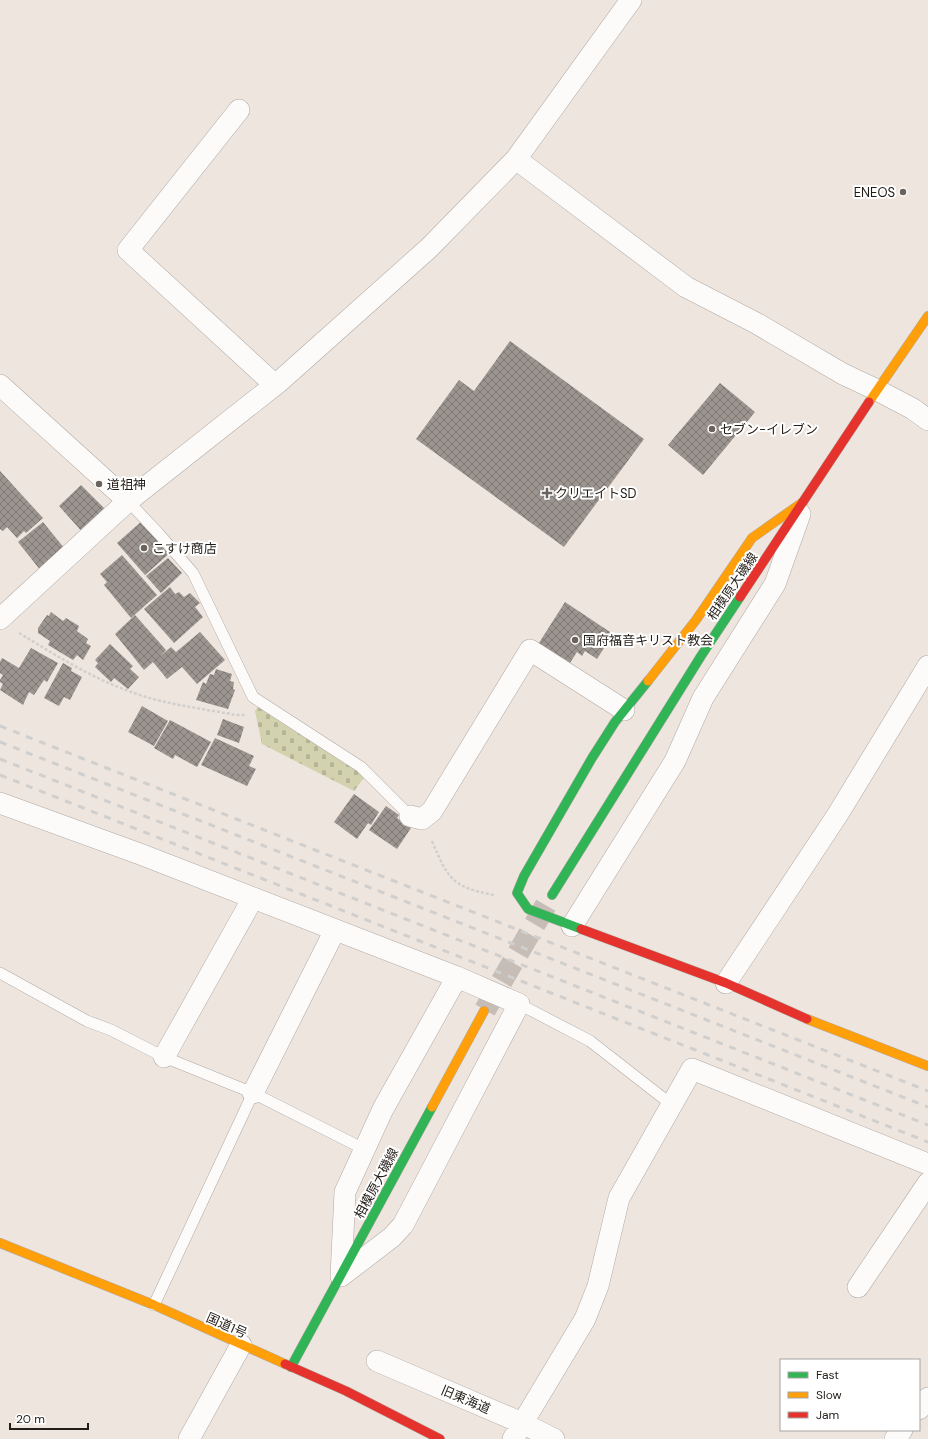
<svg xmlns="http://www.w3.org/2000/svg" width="928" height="1439" viewBox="0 0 928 1439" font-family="'DM Sans','Noto Sans JP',sans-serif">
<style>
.cemetery{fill:url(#cemetery-stones)}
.building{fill:url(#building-cross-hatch)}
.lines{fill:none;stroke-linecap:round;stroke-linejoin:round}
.primary-tunnel{stroke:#c5bdb6;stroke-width:22;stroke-dasharray:22 11;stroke-linecap:butt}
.lane-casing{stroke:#b0a9a4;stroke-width:12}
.street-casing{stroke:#b0a9a4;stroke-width:22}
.fast-casing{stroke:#b0a9a4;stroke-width:10}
.slow-casing{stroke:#b0a9a4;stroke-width:10}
.jam-casing{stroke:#b0a9a4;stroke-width:10}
.path{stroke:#d1cfcd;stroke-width:2.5;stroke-dasharray:3 2;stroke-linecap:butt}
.lane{stroke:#fcfbfa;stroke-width:11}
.street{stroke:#fcfbfa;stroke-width:21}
.fast{stroke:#30b455;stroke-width:9}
.slow{stroke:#ff9f0a;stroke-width:9}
.jam{stroke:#e5322d;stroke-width:9}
.rail{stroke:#d1cfcd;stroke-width:3;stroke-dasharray:7 7;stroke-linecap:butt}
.poi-dot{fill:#6a635d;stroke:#fff;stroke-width:1.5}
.labels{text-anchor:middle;stroke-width:4;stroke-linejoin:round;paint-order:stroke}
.poi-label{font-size:13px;fill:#231d18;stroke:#fff;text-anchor:start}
.street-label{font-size:13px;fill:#231d18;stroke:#fff}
</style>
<defs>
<pattern id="cemetery-stones" width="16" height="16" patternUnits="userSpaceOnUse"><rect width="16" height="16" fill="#d3d2af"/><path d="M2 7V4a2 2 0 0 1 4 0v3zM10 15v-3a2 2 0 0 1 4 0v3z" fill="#b5b496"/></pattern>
<pattern id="building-cross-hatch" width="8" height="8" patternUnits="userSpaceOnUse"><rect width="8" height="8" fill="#9b948f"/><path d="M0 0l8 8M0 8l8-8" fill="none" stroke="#7e7874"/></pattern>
</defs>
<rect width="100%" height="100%" fill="#eee5de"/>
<!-- cemetery -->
<path class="cemetery" d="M 259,705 L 366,775 L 354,791 L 262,744 L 255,711 Z"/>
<!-- building -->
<path class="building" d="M 510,341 L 644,439 L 564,547 L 416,439 L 459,380 L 474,391 Z
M 720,383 L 755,412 L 703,475 L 668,445 Z
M 0,471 L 43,518 L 26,533 L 24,531 L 17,538 L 7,527 L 3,531 L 0,529 Z
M 81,485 L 108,512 L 85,535 L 59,506 Z
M 143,520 L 171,552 L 145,575 L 117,543 Z
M 43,522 L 65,549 L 41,571 L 18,542 Z
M 122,555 L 157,595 L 131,618 L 104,585 L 107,582 L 100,574 Z
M 168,558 L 182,573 L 161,593 L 146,576 Z
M 170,587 L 175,594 L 179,592 L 184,597 L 190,593 L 200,603 L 195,607 L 203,617 L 174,643 L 144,609 Z
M 565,602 L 613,634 L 597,659 L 585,651 L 582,656 L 577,652 L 568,666 L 537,646 Z
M 51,612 L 63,621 L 66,618 L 79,626 L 77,631 L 88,639 L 86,643 L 91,646 L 83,660 L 77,655 L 73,660 L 48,645 L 50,641 L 38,633 L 38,628 L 47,615 L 49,616 Z
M 135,615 L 166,650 L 159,657 L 171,647 L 176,652 L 200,632 L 225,660 L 197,684 L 182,667 L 167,679 L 153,662 L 144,670 L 115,634 Z
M 110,644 L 133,666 L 130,669 L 139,677 L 128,689 L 114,678 L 111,682 L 95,667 L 98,663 L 95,660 Z
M 31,648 L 58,663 L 47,682 L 44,680 L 34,695 L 29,692 L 23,705 L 0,690 L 3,684 L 0,682 L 0,680 L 3,675 L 0,673 L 0,662 L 2,658 L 19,668 Z
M 63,663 L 72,668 L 71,671 L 82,677 L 70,700 L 64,697 L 59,706 L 44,698 Z
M 216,669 L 232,674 L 230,681 L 234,682 L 233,689 L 235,690 L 228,709 L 196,700 L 203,682 L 206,684 L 210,674 L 214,675 Z
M 142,706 L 168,721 L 154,746 L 128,732 Z
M 223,719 L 244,727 L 239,743 L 217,735 Z
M 170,720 L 211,742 L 197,767 L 175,755 L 173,759 L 154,748 Z
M 215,738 L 254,756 L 249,766 L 256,769 L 247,786 L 201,765 Z
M 354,794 L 379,812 L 371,825 L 368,823 L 357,839 L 334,822 Z
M 386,806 L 399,815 L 397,818 L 411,828 L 397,849 L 369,830 Z"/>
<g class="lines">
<!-- primary-tunnel -->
<path class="primary-tunnel" d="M 485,1010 L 550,898"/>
<!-- lane casing -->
<g class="lane-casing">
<path id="lane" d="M 128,501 L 159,534 L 193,573 L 253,697 L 361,767 L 410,816
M 0,973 L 87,1021 L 111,1030 L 164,1057 L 253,1093 L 356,1145 L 365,1148
M 519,1004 L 590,1041 L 672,1105
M 154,1305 L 253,1093"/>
</g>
<!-- street casing -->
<g class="street-casing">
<path id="street" d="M 239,110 L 128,250 L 275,385
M 516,159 L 686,287 L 756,323 L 843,374 L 877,390 L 913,409 L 928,420
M 0,385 L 128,501
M 0,619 L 128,501 L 280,381 L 429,248 L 516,159 L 631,0
M 0,803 L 140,854 L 457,977 L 519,1004 L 403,1225 L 392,1237 L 341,1276
M 410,816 L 422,819 L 432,811 L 530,650 L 624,710
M 572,926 L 675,761 L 703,698 L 775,584 L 800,514
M 726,983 L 838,814 L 928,666
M 164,1057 L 253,898
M 253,1093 L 335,930
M 341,1276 L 345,1192 L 383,1109 L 457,977
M 858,1287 L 928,1183
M 377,1361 L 522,1423 L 554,1439
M 919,1409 L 928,1398
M 189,1439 L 241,1345
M 513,1439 L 585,1319 L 598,1286 L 619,1198 L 692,1069 L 928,1164
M 895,1439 L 902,1430"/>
</g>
<!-- fast casing -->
<g class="fast-casing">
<path id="fast" d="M 552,895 L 701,656 L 740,597
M 581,929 L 528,909 L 517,893 L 524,876 L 592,758 L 615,722 L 648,681
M 291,1367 L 432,1107"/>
</g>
<!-- slow casing -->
<g class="slow-casing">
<path id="slow" d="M 869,402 L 928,316
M 648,681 L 696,620 L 752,538 L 803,502
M 807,1019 L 928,1066
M 432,1107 L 484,1011
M 0,1243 L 154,1305 L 285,1364"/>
</g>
<!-- jam casing -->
<g class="jam-casing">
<path id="jam" d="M 740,597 L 869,402
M 581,929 L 726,983 L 807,1019
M 285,1364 L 346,1391 L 440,1439"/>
</g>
<!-- path -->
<path class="path" d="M 19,633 C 54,654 88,676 126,690 C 161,704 199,708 236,715 L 245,715
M 432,841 C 448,879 452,887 494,895"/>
<!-- lane -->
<use href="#lane" class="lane"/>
<!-- street -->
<use href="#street" class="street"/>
<!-- fast -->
<use href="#fast" class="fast"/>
<!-- slow -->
<use href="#slow" class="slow"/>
<!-- jam -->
<use href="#jam" class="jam"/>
<!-- rail -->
<path class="rail" d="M 0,726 L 928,1091
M 0,742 L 928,1107
M 0,759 L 928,1125
M 0,775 L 928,1142"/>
</g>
<!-- markers -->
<g class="poi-dot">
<circle cx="903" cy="192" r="4"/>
<circle cx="712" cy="429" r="4"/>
<circle cx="99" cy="484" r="4"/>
<path d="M545 487h4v4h4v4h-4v4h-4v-4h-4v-4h4z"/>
<circle cx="144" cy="548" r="4"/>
<circle cx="575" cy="640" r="4"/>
</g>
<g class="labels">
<!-- poi labels -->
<g class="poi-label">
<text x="895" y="197" text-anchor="end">ENEOS</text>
<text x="720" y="434">セブン-イレブン</text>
<text x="107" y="489">道祖神</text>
<text x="555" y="498">クリエイトSD</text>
<text x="152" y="553">こすけ商店</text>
<text x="583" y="645">国府福音キリスト教会</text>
</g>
<!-- street labels -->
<g class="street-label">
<text transform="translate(732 586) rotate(-56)" y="5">相模原大磯線</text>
<text transform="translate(376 1183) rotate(-62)" y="5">相模原大磯線</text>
<text transform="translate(227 1325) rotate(24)" y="5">国道1号</text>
<text transform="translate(466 1399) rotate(23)" y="5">旧東海道</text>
</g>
</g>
<!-- legend -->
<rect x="780" y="1359" width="140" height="72" fill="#ffffff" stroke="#a7a5a3"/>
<rect x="788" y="1372" width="20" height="6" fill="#30b455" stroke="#a7a5a3"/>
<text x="816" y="1379" font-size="12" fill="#231d18">Fast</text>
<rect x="788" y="1392" width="20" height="6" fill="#ff9f0a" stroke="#a7a5a3"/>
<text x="816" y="1399" font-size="12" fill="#231d18">Slow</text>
<rect x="788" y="1412" width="20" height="6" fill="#e5322d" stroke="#a7a5a3"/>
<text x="816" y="1419" font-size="12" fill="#231d18">Jam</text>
<!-- scale -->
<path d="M10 1423v6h78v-6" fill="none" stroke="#231d18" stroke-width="2"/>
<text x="16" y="1423" font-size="12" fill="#231d18" stroke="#ffffff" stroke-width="3" paint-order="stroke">20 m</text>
</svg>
